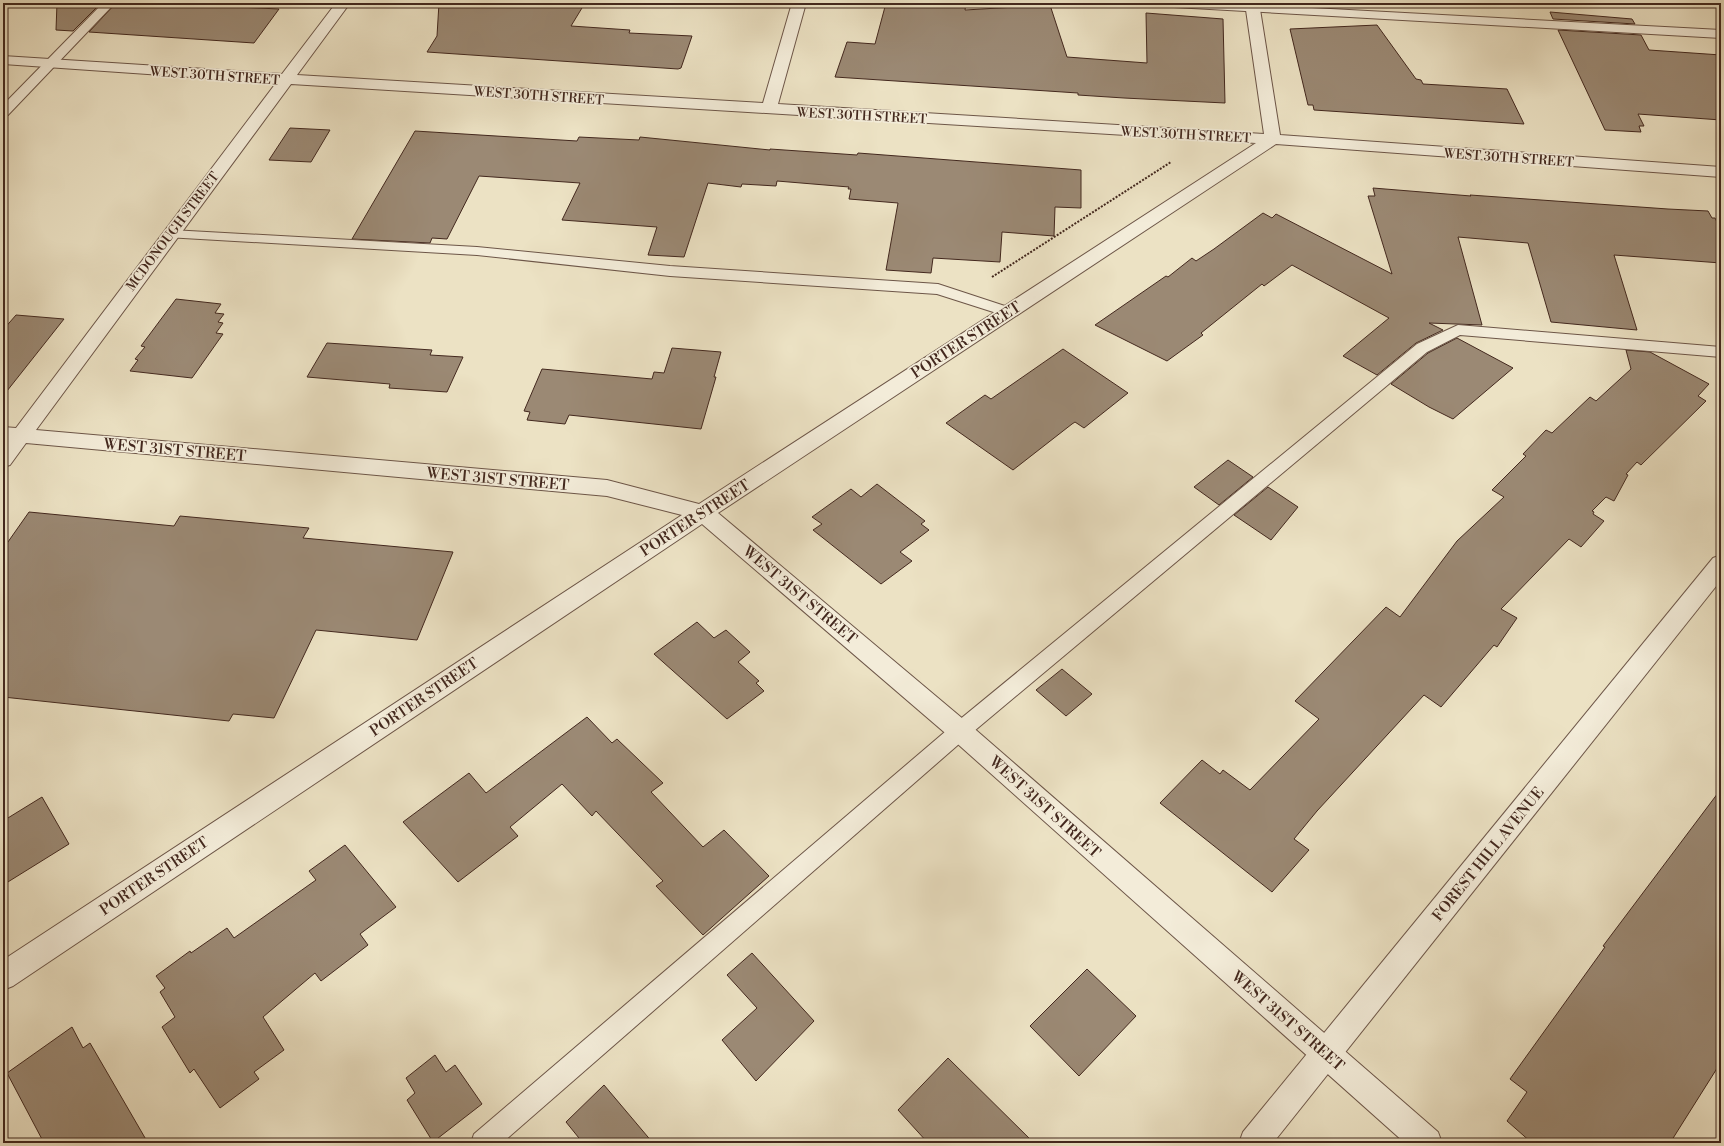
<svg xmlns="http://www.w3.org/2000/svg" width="1724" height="1146" viewBox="0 0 1724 1146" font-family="'Libre Bodoni',serif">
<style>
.building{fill:#9b8974;stroke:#43281e}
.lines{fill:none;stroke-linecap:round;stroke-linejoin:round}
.service-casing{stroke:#6d5648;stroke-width:2}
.minor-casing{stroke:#6d5648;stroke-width:2}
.tertiary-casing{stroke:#6d5648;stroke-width:2}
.path{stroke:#43281e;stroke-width:2;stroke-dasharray:2 1.5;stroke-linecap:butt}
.service{fill:#f3ecd9;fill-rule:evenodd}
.minor{fill:#f3ecd9;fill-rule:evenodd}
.tertiary{fill:#f3ecd9;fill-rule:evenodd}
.labels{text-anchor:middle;stroke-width:3.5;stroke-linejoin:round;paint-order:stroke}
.far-street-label{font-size:13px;fill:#43281e;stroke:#f3ecd9}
.street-label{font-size:15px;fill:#43281e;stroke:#f3ecd9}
</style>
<rect width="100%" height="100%" fill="#ece2c4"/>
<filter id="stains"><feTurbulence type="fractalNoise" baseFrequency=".005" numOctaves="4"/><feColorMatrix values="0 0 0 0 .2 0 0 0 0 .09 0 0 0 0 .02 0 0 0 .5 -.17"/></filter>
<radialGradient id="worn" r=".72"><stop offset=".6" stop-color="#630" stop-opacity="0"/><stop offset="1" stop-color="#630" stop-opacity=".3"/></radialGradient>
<!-- building -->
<path class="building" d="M 57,3 L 101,3 L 73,31 L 56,30 Z
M 116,3 L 156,3 L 279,9 L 254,43 L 89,32 Z
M 439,3 L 585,3 L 571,26 L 630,30 L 629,33 L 692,36 L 681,68 L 678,69 L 427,52 L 437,36 Z
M 886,3 L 966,3 L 965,10 L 1050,5 L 1067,57 L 1147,63 L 1146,13 L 1223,19 L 1225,103 L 1124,98 L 1078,95 L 1078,93 L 835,77 L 847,42 L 875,44 Z
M 1550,12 L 1632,19 L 1635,24 L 1553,19 Z
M 1377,25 L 1416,79 L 1421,80 L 1423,84 L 1507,89 L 1524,124 L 1314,110 L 1313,105 L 1308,105 L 1290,29 Z
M 1558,30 L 1641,35 L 1649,50 L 1721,55 L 1721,120 L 1638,114 L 1644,126 L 1639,126 L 1641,132 L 1605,130 Z
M 290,128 L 330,130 L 311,162 L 269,160 Z
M 415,131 L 577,141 L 579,137 L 639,140 L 640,137 L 770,150 L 770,149 L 857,155 L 858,153 L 1081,170 L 1081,208 L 1055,207 L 1054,236 L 1002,232 L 1000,262 L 933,258 L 931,273 L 886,270 L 898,203 L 849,199 L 851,189 L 848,189 L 849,187 L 777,181 L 776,186 L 742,184 L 741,187 L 708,183 L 684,257 L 648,255 L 657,227 L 562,220 L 580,183 L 479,176 L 447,239 L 432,238 L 430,243 L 352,239 Z
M 1373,188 L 1471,196 L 1470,195 L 1668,209 L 1708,211 L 1712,218 L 1715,218 L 1721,230 L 1721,263 L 1614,255 L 1637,330 L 1551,322 L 1528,243 L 1458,237 L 1482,325 L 1429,323 L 1443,330 L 1416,343 L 1377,375 L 1343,356 L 1389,318 L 1292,265 L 1264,286 L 1262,284 L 1201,333 L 1203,335 L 1167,361 L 1095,325 L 1166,276 L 1168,277 L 1192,258 L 1196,261 L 1214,249 L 1263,213 L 1272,218 L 1276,214 L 1392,274 L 1368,196 L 1375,196 Z
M 176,299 L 221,304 L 215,313 L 224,314 L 218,322 L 223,323 L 216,333 L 223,334 L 192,378 L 130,371 L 138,360 L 135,359 L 145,347 L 141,346 Z
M 16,315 L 64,319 L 3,396 L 3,330 Z
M 1457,338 L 1513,368 L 1453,419 L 1429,407 L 1391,384 L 1428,353 Z
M 327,343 L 432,350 L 430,355 L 463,357 L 447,392 L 389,388 L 390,384 L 307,377 Z
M 672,348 L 721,352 L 714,377 L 716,377 L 701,429 L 569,415 L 565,424 L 527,420 L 530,412 L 524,411 L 542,369 L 652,379 L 654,372 L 664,373 Z
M 1063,349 L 1128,393 L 1084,428 L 1075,422 L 1072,424 L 1013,470 L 946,423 L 985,395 L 991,399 Z
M 1626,350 L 1650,352 L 1709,384 L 1698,396 L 1706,401 L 1641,465 L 1637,462 L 1626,474 L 1628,475 L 1614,501 L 1606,497 L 1592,511 L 1594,512 L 1593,514 L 1604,521 L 1581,547 L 1569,539 L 1501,609 L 1517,618 L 1497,647 L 1494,645 L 1441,707 L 1424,695 L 1317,811 L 1294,839 L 1309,850 L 1272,892 L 1160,803 L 1202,760 L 1220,774 L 1223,770 L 1250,790 L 1319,719 L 1295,701 L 1386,607 L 1400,617 L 1457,541 L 1504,497 L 1492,490 L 1526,456 L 1523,454 L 1546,430 L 1552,433 L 1590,397 L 1596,401 L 1631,369 Z
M 1228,460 L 1253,477 L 1219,505 L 1194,487 Z
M 877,484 L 925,521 L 921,524 L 929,530 L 900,552 L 912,561 L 881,584 L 813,530 L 822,524 L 812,517 L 851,489 L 861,497 Z
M 1268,487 L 1298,507 L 1271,540 L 1234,515 Z
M 29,512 L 174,526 L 180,516 L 309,528 L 303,538 L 453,552 L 417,640 L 316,630 L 274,718 L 233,714 L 229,721 L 3,697 L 3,549 Z
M 697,622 L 714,638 L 726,630 L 750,652 L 738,662 L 759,681 L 756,683 L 764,691 L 727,719 L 654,654 Z
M 1062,669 L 1092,694 L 1066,716 L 1036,690 Z
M 587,717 L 612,743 L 617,739 L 663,783 L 651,792 L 703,847 L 724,830 L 769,876 L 703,935 L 656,886 L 663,881 L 596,811 L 592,816 L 562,784 L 510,827 L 518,836 L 458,882 L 403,822 L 469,773 L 486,793 Z
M 1721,789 L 1721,1062 L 1670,1143 L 1532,1143 L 1507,1121 L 1527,1092 L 1510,1079 L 1605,947 L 1603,946 Z
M 42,797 L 69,844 L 3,885 L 3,821 Z
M 345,845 L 396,907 L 360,934 L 368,945 L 321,981 L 315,973 L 263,1017 L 284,1050 L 254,1072 L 259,1079 L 220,1108 L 194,1069 L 190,1073 L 162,1027 L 175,1017 L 160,992 L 165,988 L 156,976 L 190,951 L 191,953 L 227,928 L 234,938 L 316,880 L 309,871 Z
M 752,953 L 814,1021 L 756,1081 L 722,1040 L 757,1008 L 727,975 Z
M 1087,969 L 1136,1016 L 1079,1076 L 1030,1026 Z
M 72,1027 L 83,1048 L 90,1043 L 148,1143 L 44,1143 L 7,1073 Z
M 435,1055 L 446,1072 L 455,1065 L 482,1104 L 433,1142 L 407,1100 L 415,1093 L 406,1078 Z
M 948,1058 L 1034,1143 L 928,1143 L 898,1110 Z
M 604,1085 L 653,1143 L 583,1143 L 566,1122 Z"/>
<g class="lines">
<!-- service casing -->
<g class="service-casing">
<path id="service" d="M 103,3 L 115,3 L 8,115 L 3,116 L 3,105 Z
M 1150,3 L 1219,3 L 1721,30 L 1721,38 L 1156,6 L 1152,5 Z
M 171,230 L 477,247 L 670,266 L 938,284 L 1014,309 L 1017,312 L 1014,315 L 1009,317 L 937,294 L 670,276 L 477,255 L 166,237 L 164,234 L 166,231 Z
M 1458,325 L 1721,347 L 1721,357 L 1460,335 L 1427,352 L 967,737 L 502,1143 L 471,1143 L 474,1134 L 953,725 L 1417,344 Z"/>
</g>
<!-- minor casing -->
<g class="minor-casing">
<path id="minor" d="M 336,3 L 350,3 L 297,75 L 763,103 L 792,3 L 806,3 L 778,104 L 1264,134 L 1245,3 L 1259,3 L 1280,135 L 1721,167 L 1721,177 L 1276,144 L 718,513 L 969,724 L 1438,1132 L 1442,1143 L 1405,1143 L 951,738 L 702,524 L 13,986 L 3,990 L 3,960 L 682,515 L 607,496 L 26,443 L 10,465 L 3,467 L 3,445 L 6,441 L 3,441 L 3,427 L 16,428 L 276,83 L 3,64 L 3,56 L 282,74 ZM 291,84 L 1256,143 L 699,504 L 607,480 L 36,430 Z"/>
</g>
<!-- tertiary casing -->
<g class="tertiary-casing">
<path id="tertiary" d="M 1721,555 L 1721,580 L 1273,1143 L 1239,1143 L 1243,1132 L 1713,558 Z"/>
</g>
<!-- path -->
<path class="path" d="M 992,277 L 1171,162"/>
<!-- service -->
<use href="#service" class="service"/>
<!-- minor -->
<use href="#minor" class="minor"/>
<!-- tertiary -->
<use href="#tertiary" class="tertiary"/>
</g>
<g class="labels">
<!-- far-street labels -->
<g class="far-street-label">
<text transform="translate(215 75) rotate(4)" y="5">WEST 30TH STREET</text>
<text transform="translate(539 95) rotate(4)" y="5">WEST 30TH STREET</text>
<text transform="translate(862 115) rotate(3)" y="5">WEST 30TH STREET</text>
<text transform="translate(1186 134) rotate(3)" y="5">WEST 30TH STREET</text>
<text transform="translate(1509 157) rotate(4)" y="5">WEST 30TH STREET</text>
<text transform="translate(172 231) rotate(-53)" y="5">MCDONOUGH STREET</text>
</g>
<!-- street labels -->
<g class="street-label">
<text transform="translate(966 340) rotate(-33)" y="5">PORTER STREET</text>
<text transform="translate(175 450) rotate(5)" y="5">WEST 31ST STREET</text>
<text transform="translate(498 479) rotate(5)" y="5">WEST 31ST STREET</text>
<text transform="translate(695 518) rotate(-33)" y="5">PORTER STREET</text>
<text transform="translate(800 595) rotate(40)" y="5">WEST 31ST STREET</text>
<text transform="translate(424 697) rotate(-34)" y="5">PORTER STREET</text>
<text transform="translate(1045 807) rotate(42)" y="5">WEST 31ST STREET</text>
<text transform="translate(1488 854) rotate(-51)" y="5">FOREST HILL AVENUE</text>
<text transform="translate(154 876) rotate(-34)" y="5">PORTER STREET</text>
<text transform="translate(1288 1021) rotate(41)" y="5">WEST 31ST STREET</text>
</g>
</g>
<!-- margin -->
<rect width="1724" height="1146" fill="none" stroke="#ece2c4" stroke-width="16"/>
<rect x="4" y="4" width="1716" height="1138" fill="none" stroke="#43281e" stroke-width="2"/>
<rect x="8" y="8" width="1708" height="1130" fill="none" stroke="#43281e"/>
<rect width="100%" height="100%" filter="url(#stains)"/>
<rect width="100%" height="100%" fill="url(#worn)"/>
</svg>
